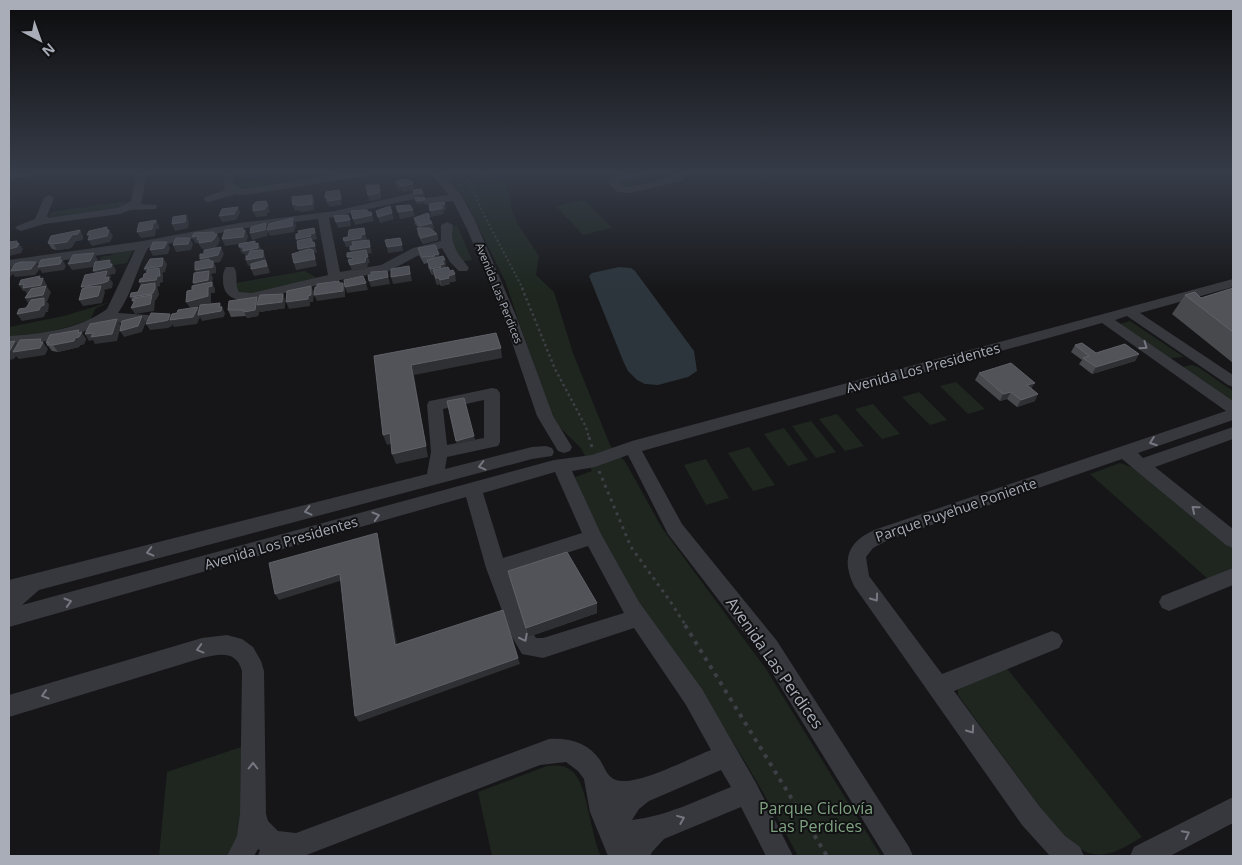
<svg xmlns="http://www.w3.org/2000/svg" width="1242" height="865" viewBox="0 0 1242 865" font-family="'Open Sans',sans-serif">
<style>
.green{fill:#1e261f}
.water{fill:#2c353c}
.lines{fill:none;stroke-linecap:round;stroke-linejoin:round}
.path-far3{stroke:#3d3f44;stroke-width:2;stroke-dasharray:2 2.5;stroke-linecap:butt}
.path-far2{stroke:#3d3f44;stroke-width:2.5;stroke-dasharray:2.5 3;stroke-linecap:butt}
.path-far1{stroke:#3d3f44;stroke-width:3;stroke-dasharray:3 4.5;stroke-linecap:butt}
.path{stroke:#3d3f44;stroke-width:4;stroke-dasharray:4 5.5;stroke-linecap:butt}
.minor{fill:#37383d;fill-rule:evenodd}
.wall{fill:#47494d}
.shaded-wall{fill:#2f3033}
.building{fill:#525359;stroke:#5f6168}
.oneway{stroke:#757881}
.labels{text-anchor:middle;stroke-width:4;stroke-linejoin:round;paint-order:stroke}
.far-street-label{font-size:11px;fill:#a8adb8;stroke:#111113}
.street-label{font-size:14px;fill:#a8adb8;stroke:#111113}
.near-street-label{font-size:16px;fill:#a8adb8;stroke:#111113}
.near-park-label{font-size:16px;fill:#7fa381;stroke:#111113}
</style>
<rect width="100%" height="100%" fill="#161618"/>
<!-- green -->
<path class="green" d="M 441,172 L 493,172 L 505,183 L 510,197 L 512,211 L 519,226 L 539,256 L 536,275 L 554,292 L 573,353 L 610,445 L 626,463 L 662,528 L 766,669 L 881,856 L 798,856 C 762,788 722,721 678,658 C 653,622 624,587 604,547 C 593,525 585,500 575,477 L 592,471 L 581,448 L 553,421 L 505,281 L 468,205 L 460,193 Z
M 661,172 L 668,178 L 623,188 L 617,182 Z
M 302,174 L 303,181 L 247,189 L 235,188 L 233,184 Z
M 584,200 L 612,228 L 583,235 L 556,206 Z
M 125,201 L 122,209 L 47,220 L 51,212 Z
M 457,225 L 472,260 L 459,262 L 451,244 L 452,227 Z
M 134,248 L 127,263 L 96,268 L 101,257 L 112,255 L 114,250 Z
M 305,271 L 317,278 C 299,282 253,300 237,291 L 235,283 Z
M 110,302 L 96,308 L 90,320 L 47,333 L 9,336 L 9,327 L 64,316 Z
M 1130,321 L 1184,357 L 1171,358 L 1169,361 L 1117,325 Z
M 1192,365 L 1198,367 L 1233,391 L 1233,405 L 1186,372 L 1182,367 Z
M 956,382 L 985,409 L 968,414 L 940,386 Z
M 919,392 L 947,420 L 930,425 L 902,397 Z
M 873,404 L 900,434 L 882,439 L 855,409 Z
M 837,414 L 864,446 L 845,451 L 819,419 Z
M 811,421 L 836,452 L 816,458 L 792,426 Z
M 784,428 L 808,460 L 788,466 L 764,434 Z
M 749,447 L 775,485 L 753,491 L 728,453 Z
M 706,459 L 729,498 L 706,505 L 684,465 Z
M 1120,463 L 1137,469 L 1233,547 L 1233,569 L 1208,579 L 1090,474 Z
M 1005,666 L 1142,837 C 1100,863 1089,861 1054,826 L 958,695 L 958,686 Z
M 241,747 L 240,833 L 229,854 L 226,856 L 159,856 L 167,772 Z
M 547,766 C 556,765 566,765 573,772 C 588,786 590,834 601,856 L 492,856 L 478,792 Z"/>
<!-- water -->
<path class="water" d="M 619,267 L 631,268 L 635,271 L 694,351 L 697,371 L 688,377 L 658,385 L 645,384 L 637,380 L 628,371 L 624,363 L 589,276 L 592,273 Z"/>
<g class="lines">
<!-- path-far3 -->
<path class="path-far3" d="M 462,172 L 470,183 L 481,209 L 523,289
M 460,185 L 487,172"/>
<!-- path-far2 -->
<path class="path-far2" d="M 522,288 L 555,369 L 586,427 L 589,438"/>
<!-- path-far1 -->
<path class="path-far1" d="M 589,437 L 592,447
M 599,471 L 631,547 L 670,601 L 686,626"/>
<!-- path -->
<path class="path" d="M 685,625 L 827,856"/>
<!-- minor -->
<path class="minor" d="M 14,172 L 40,172 L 35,175 L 9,179 L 9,173 Z
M 137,172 L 147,172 L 141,204 L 156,205 L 157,207 L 156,209 L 130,210 L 120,214 L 44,224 L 21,231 L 15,228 L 17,226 L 35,219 L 44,198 L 49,195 L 54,198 L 47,216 L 48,218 L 117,208 L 131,201 Z
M 224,172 L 232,172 L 234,186 L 244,189 L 352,172 L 377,172 L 372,175 L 244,195 L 236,194 L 209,202 L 205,201 L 204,199 L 205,197 L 226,190 L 224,188 Z
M 430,172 L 441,172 L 461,195 L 474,218 L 517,318 L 553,416 L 572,447 L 570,451 L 564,453 L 558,451 L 537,416 L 499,304 L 467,229 L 453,201 L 425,204 L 420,201 L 425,198 L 449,195 Z
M 635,172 L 653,172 L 652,174 L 619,182 L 624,187 L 629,187 L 673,177 L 669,172 L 680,172 L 684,177 L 682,181 L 629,193 L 617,192 L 608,183 L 611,178 Z
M 414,193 L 419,196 L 418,198 L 329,218 L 340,272 L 381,265 L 413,248 L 441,241 L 441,225 L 447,222 L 453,225 C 449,244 458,254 469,268 L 467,271 L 459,271 L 450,262 L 442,248 L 421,254 L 389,271 L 335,281 L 252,301 C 236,301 223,298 223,280 C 223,275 223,272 226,267 L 234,267 C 239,275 234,284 239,292 L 252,293 L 328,275 L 318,219 L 239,229 L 148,248 C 137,268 131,296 118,313 L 149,315 L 151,318 L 149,321 L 121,323 L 110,320 C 81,336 42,344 9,344 L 9,336 C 42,334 80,329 107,309 L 135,250 L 9,268 L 9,260 L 143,241 L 239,223 L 335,211 Z
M 1233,279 L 1233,287 L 1140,313 L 1233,375 L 1233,387 L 1228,385 L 1127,316 L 1115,320 L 1233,401 L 1233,420 L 1138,453 L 1143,458 L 1233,427 L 1233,439 L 1155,467 L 1233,529 L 1233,548 L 1226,545 L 1122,459 L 888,540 L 873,548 L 866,557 L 869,576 L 942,674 L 1052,631 L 1059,634 L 1063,641 L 1059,648 L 954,691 L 1040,807 L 1065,836 L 1080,847 L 1084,856 L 1050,856 L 1022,825 L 854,586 C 841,559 848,542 874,530 L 1226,411 L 1102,323 L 642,451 L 682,524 L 777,641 L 909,847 L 913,856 L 885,856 L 761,655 L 668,534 L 628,455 L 595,467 L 572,471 L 601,534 L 639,602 L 702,689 L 756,783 L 793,856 L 766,856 L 741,807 L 664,839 L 652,852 L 650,856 L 608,856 L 590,812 L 584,779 L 578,771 L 566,762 L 540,765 L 304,856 L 258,856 L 260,850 L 258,849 L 254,856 L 227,856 L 237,836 L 240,814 L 242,671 C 236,650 220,654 202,658 L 9,717 L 9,695 L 202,638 L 227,635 L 242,639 L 253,647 L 261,661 L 264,671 L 266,814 L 268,821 L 278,831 L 296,833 L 549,739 C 568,737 589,743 600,760 C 605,768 607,777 616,780 C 636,787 690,758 711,750 L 686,705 L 634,628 L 543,658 L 522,654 L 512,637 L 486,568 L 466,497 L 9,627 L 9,580 L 427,474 L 431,452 L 427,405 L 429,401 L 435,400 L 492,388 L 497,389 L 500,393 L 500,442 L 498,446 L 447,457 L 445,469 L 532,447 L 546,446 L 552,448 L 554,452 L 552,456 L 532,459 L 39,590 L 22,605 L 554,460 L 592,455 L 632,441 ZM 484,400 L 484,438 L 447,445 L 443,409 ZM 555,472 L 582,533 L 503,558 L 483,493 ZM 588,546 L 624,613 L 543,638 L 536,638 L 531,631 L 508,572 ZM 721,770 L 731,787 C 698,800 667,816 632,820 L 639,809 L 649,801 Z
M 1233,568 L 1233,585 L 1169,611 L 1162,608 L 1159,602 L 1162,596 Z
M 1233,797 L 1233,823 L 1170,856 L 1130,856 L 1134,847 Z"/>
</g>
<!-- wall -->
<path class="wall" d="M 414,218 L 432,222 L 434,229 L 432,229 L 437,234 L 438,240 L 423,244 L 418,235 L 417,228 L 419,228 L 415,224 Z
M 80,230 L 83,237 L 82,240 L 76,241 L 71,248 L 57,250 L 52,249 L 48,243 Z
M 418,248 L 445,260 L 446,266 L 445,266 L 445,268 L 450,271 L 456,281 L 450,282 L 450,284 L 441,286 L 440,284 L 437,285 L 434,275 L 432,275 L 428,267 L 428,263 L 424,264 L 419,255 Z
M 1233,288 L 1233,363 L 1172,314 L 1185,295 L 1201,298 Z
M 283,294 L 285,300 L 285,308 L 260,312 L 259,310 L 258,316 L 247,318 L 246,316 L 231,317 L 228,310 L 257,297 L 258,300 Z
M 81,332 L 86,339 L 84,344 L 80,345 L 79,347 L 58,352 L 52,351 L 46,343 Z
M 1075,345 L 1096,353 L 1139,354 L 1135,361 L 1092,374 L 1079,364 L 1082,360 L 1071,352 Z
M 979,373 L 1032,389 L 1035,401 L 1017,407 L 1007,399 L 1000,401 L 975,380 Z
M 508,571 L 597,613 L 528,637 L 510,580 Z"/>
<!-- shaded-wall -->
<path class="shaded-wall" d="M 399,183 L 401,189 L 398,190 L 396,184 Z
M 413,184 L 414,190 L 402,192 L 400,186 Z
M 379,185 L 381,191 L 381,199 L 370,201 L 368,195 Z
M 339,190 L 342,205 L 329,207 L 328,203 L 327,204 L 325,198 Z
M 423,193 L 424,196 L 415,197 L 414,194 Z
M 312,195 L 314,201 L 314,210 L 300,212 L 299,210 L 295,211 L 293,205 L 297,204 Z
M 425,200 L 426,203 L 417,204 L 416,201 Z
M 266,201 L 270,212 L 267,213 L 267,216 L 256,217 L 253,211 L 265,207 Z
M 445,204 L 446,210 L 443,211 L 444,214 L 431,217 L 430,211 L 441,205 Z
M 238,207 L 240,213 L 236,220 L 222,222 L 219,216 Z
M 413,210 L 415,216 L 400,219 L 398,212 Z
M 392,213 L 394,219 L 380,223 L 378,217 Z
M 186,215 L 189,221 L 188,228 L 175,231 L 172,224 Z
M 372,215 L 374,221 L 355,225 L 353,219 Z
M 293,218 L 296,225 L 294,232 L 270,236 L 268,232 L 267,236 L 252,240 L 250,233 L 266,223 L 269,230 Z
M 156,220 L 159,226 L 159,229 L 156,229 L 155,236 L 141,238 L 137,232 L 153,223 Z
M 350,220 L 351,226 L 338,228 L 336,222 Z
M 432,223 L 434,229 L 421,232 L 420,226 Z
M 107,227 L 113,236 L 110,242 L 92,246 L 88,240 L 90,239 L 87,235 Z
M 243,228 L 244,232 L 245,230 L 248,236 L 246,243 L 225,246 L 222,239 L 242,230 Z
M 314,228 L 317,239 L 313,240 L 313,242 L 314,242 L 317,252 L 314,253 L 317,266 L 296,270 L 294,263 L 300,255 L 298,249 L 299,245 L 296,239 L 310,234 Z
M 364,228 L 367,240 L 363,244 L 346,247 L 344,241 L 361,235 Z
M 80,230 L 83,237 L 82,240 L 76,241 L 71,248 L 57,250 L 53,244 Z
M 214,232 L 216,236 L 217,234 L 220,240 L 218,245 L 215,248 L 202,249 L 198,243 L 195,243 L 192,237 L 213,234 Z
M 437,234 L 438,240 L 423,244 L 421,238 Z
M 190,238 L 193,244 L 191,250 L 176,252 L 173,245 Z
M 369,240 L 372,253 L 352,256 L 350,250 Z
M 17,241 L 23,249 L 21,253 L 9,256 L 9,249 L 16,244 Z
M 255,241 L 257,248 L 258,243 L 261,249 L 261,254 L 246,257 L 244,253 L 242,254 L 239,247 L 255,244 Z
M 167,242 L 170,248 L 168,254 L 153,256 L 150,250 Z
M 402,245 L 403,251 L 388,253 L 387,247 Z
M 221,247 L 224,254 L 220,262 L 214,263 L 216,267 L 216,273 L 211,274 L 213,278 L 211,286 L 212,282 L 215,289 L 215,293 L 211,293 L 211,303 L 190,308 L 186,302 L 197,289 L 193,283 L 198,276 L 195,270 L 203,265 L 200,259 Z
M 263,250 L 270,273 L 254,276 L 251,269 L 265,263 L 248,266 L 246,260 Z
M 94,253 L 98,260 L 94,267 L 72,270 L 68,264 Z
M 439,254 L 440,260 L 436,261 L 434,255 Z
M 61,257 L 66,266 L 64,270 L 42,273 L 40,269 L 35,275 L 15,277 L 13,274 L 9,278 L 9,264 L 13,270 L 36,262 L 39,267 L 59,260 Z
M 347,257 L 352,257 L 354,263 L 350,264 Z
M 366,257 L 368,257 L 370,263 L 368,263 L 367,269 L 352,271 L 350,265 Z
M 163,258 L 167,264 L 165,272 L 162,273 L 163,275 L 163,282 L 160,283 L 160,286 L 157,287 L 158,289 L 159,295 L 156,300 L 155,300 L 155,301 L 154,311 L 135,314 L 131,308 L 136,307 L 130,297 L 143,288 L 139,282 L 148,275 L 144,269 Z
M 110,260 L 116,270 L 115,274 L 109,275 L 111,277 L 110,279 L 113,283 L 112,288 L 104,290 L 105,292 L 102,303 L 83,306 L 79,300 L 85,294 L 81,287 L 97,277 L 93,271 L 109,264 Z
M 442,260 L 445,260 L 446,266 L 445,266 L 445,270 L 433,270 L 434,275 L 432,275 L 431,269 L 440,265 Z
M 409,266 L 412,281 L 393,284 L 391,277 Z
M 387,271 L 390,284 L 371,287 L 369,281 Z
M 455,274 L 456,281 L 450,282 L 450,284 L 441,286 L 440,280 L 448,276 Z
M 40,276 L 42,280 L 43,278 L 47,285 L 47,287 L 51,292 L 47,302 L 49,304 L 48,312 L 46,312 L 44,317 L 22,321 L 17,314 L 39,310 L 29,305 L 25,298 L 27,294 L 25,291 L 23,291 L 19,285 L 39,279 Z
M 436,278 L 439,278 L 440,284 L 437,285 Z
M 343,283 L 345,289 L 345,297 L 317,301 L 314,295 Z
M 366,283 L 368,290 L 347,293 L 345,287 Z
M 311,286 L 314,292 L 313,302 L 310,302 L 310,306 L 289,309 L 286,302 L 308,296 Z
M 283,294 L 285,300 L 285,308 L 260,312 L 259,310 L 258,316 L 247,318 L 244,312 L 257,297 L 260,303 Z
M 220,303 L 225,313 L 224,317 L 202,321 L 200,317 L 197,324 L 174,327 L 172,324 L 172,326 L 168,328 L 150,330 L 146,324 L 170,314 L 173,320 L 198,307 L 201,313 L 219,307 Z
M 142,316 L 146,322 L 142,332 L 124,337 L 120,331 Z
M 117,319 L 121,326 L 117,341 L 95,344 L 93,340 L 89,341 L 85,334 Z
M 79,330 L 86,339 L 84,344 L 80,345 L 79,347 L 58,352 L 53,345 L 78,333 Z
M 41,339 L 48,349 L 45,355 L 19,359 L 16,356 L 14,359 L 9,360 L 9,352 L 15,341 L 20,348 L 40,342 Z
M 501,348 L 502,358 L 414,375 L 428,457 L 396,464 L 392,454 L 411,365 Z
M 1139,354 L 1135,361 L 1092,374 L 1096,367 Z
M 1035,383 L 1031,389 L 1027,385 Z
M 1011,392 L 1007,399 L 1000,401 L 1003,394 Z
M 1038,394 L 1035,401 L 1017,407 L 1021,400 Z
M 390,433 L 393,443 L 387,445 L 383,435 Z
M 474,436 L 475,440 L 457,444 L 456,441 Z
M 377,533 L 379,540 L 398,651 L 395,645 Z
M 340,574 L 343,580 L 279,600 L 275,594 Z
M 597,603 L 597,613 L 528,637 L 526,628 Z
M 518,658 L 520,664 L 359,722 L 355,716 Z"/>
<!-- building -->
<path class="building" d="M 406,179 L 412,181 L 413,184 L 400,186 L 399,183 L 396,184 L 396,181 Z
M 366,185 L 379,185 L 379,193 L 368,195 Z
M 421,189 L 423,193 L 414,194 L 413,190 Z
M 339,190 L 341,199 L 328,201 L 327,197 L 325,198 L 326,192 Z
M 312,195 L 312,204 L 297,206 L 297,204 L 293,205 L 292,197 Z
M 424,197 L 425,200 L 416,201 L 415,198 Z
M 266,201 L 268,206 L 265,207 L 265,209 L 253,211 L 253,205 L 256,202 Z
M 444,202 L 445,204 L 441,205 L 443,208 L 430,211 L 429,204 Z
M 410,205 L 413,210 L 398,212 L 396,206 Z
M 390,206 L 392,213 L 378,217 L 376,211 Z
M 238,207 L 234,214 L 219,216 L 222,209 Z
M 367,210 L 368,212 L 371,212 L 372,215 L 353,219 L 351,211 Z
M 428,213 L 430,217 L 428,217 L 432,223 L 420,226 L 414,218 Z
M 186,215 L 185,222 L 172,224 L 173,217 Z
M 348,215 L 350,220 L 336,222 L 334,216 Z
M 293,218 L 292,226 L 267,230 L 269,224 Z
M 156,220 L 155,223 L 153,223 L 152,229 L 137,232 L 139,223 Z
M 266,223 L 265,230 L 250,233 L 251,227 Z
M 107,227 L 106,230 L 109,230 L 107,236 L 88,240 L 90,234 L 87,235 L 89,231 Z
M 243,228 L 242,230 L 245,230 L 243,237 L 222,239 L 225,230 Z
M 314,228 L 315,233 L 310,234 L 311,236 L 296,239 L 296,234 L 299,234 L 298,231 Z
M 364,228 L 365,234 L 361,235 L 361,238 L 344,241 L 343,238 L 348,237 L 349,230 Z
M 417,228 L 430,228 L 437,234 L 421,238 Z
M 80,230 L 78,234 L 72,235 L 67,242 L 53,244 L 48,243 L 51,236 Z
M 214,232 L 213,234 L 217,234 L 215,238 L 212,241 L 199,243 L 200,240 L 197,240 L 198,236 L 192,237 L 194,233 Z
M 176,238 L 190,238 L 188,244 L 173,245 Z
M 311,238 L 312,242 L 314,242 L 315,246 L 298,249 L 297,241 Z
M 400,238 L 402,245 L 387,247 L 385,240 Z
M 369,240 L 370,247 L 350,250 L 350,246 L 353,246 L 352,242 Z
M 17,241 L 16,244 L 19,243 L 17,247 L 9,249 L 9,242 Z
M 255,241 L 255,244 L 258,243 L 258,248 L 243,251 L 243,247 L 239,247 L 239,244 Z
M 153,242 L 167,242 L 164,248 L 150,250 Z
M 435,245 L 439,254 L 434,255 L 435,256 L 422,257 L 418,248 Z
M 221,247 L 218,255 L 200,259 L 200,254 L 204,254 L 204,250 Z
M 309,249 L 313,250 L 315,259 L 294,263 L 292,254 Z
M 263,250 L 263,257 L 246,260 L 246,256 L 248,256 L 250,251 Z
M 366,250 L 368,257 L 366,257 L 365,262 L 350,265 L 348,260 L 353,259 L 352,257 L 347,257 L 347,253 Z
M 94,253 L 90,261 L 68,264 L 73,255 Z
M 443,256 L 445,260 L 442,260 L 444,264 L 440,265 L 441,267 L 431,269 L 427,260 Z
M 61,257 L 59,260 L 62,260 L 60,264 L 38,267 L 41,260 Z
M 163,258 L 162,266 L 144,269 L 150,259 Z
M 209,259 L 210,261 L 213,261 L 213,267 L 195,270 L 195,262 Z
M 110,260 L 109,264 L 112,264 L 111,267 L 93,271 L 95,262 Z
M 265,260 L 267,266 L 251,269 L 251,264 Z
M 21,262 L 36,262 L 31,269 L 11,271 L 15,264 Z
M 409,266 L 410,274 L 391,277 L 391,269 Z
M 448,267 L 450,271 L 453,270 L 455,274 L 448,276 L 449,278 L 440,280 L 439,278 L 436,278 L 433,270 Z
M 159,268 L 160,276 L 157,276 L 156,280 L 139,282 L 140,279 L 143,278 L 144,274 L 147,273 L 147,270 Z
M 107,271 L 105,278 L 109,277 L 108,281 L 103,283 L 81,287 L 85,275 Z
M 209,271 L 208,280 L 193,283 L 194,273 Z
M 387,271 L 388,277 L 369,281 L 368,275 L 371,275 L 371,272 Z
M 40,276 L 39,279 L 43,278 L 41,285 L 23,288 L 24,284 L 19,285 L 21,280 Z
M 363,276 L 366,283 L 345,287 L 344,280 Z
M 339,281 L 339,283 L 343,283 L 343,291 L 314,295 L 315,287 L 317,287 L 317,284 Z
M 212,282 L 212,286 L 208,287 L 208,296 L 186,302 L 187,291 L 192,290 L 192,286 Z
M 155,283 L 155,289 L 152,294 L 130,297 L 131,293 L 138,292 L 141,285 Z
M 46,286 L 43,295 L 25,298 L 31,289 Z
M 101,286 L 98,296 L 79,300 L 82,289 L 87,287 Z
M 311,286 L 311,295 L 308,296 L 308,299 L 286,302 L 287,291 Z
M 1233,288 L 1233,332 L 1185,295 L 1195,292 L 1201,298 Z
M 283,294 L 282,302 L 257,305 L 260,295 Z
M 152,295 L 150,304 L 131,308 L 135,300 L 132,301 L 133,298 Z
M 257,297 L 255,310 L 244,312 L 244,310 L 228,310 L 229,301 Z
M 44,298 L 44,305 L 41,306 L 39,310 L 17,314 L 19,309 L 26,308 L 31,300 Z
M 220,303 L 219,307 L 222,307 L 221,311 L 198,315 L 200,305 Z
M 198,307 L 193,317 L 170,320 L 172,314 L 177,313 L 178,310 Z
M 151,313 L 170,314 L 168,320 L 164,321 L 146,324 Z
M 142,316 L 138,326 L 120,331 L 122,321 Z
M 117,319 L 112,334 L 91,337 L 93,333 L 85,334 L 90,324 Z
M 79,330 L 78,333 L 82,332 L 79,337 L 75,338 L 74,341 L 53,345 L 47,345 L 49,342 L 46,343 L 50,335 Z
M 496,333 L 501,348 L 411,365 L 426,446 L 392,454 L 390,433 L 383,435 L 374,356 Z
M 41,339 L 40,342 L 43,342 L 40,348 L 13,352 L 20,340 Z
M 15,341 L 9,352 L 9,342 Z
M 1082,343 L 1096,353 L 1125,344 L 1139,354 L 1096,367 L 1083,358 L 1089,356 L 1075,345 Z
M 1011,363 L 1035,383 L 1027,385 L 1038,394 L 1021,400 L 1011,392 L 1003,394 L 979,373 Z
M 464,398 L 474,436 L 456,441 L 447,401 Z
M 377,533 L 395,645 L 503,610 L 518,658 L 355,716 L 340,574 L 275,594 L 269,563 Z
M 567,552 L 597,603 L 526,628 L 508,571 Z"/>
<!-- one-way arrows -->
<defs><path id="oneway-chevron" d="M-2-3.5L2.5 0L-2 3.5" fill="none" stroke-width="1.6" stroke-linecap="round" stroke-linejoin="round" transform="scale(1.25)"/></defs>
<g class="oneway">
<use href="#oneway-chevron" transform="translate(1144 346) rotate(35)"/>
<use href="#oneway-chevron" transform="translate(1153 442) rotate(160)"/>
<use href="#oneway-chevron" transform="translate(482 466) rotate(166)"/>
<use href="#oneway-chevron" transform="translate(1195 509) rotate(-141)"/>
<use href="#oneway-chevron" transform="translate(308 511) rotate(166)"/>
<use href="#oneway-chevron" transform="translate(376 516) rotate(-16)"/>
<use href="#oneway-chevron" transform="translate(150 552) rotate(166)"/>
<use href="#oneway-chevron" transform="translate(875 598) rotate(54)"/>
<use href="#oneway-chevron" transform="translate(68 602) rotate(-16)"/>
<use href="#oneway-chevron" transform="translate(524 638) rotate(63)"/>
<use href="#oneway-chevron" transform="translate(200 649) rotate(165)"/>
<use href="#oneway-chevron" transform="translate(45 695) rotate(163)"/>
<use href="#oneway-chevron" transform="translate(971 730) rotate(55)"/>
<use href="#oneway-chevron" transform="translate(253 766) rotate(-90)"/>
<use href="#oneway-chevron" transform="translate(681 819) rotate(-22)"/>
<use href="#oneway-chevron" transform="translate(1186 834) rotate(-27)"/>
</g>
<!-- sky -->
<linearGradient id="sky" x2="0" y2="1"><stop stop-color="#0c0c0d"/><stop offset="0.59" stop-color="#363c48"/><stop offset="1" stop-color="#363c48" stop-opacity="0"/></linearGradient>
<rect width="1242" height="293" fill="url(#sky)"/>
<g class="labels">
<!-- far-street labels -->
<g class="far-street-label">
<text transform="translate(499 293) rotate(68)" y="4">Avenida Las Perdices</text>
</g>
<!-- street labels -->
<g class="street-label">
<text transform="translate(923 368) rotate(-15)" y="5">Avenida Los Presidentes</text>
<text transform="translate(956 510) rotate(-19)" y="5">Parque Puyehue Poniente</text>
<text transform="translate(281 543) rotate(-16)" y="5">Avenida Los Presidentes</text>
</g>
<!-- near-street labels -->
<g class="near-street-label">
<text transform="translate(775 663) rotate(55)" y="6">Avenida Las Perdices</text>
</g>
<!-- near-park labels -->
<g class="near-park-label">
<text x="816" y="814">Parque Ciclovía<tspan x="816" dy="18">Las Perdices</tspan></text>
</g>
</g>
<!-- border -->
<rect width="1242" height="865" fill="none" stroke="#a8adb8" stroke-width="20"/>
<!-- north arrow -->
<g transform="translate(40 40) rotate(139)" stroke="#111113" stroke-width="4" paint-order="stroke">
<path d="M0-4L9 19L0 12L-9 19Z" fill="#a8adb8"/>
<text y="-8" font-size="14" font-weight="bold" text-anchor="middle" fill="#a8adb8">N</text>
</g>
</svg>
